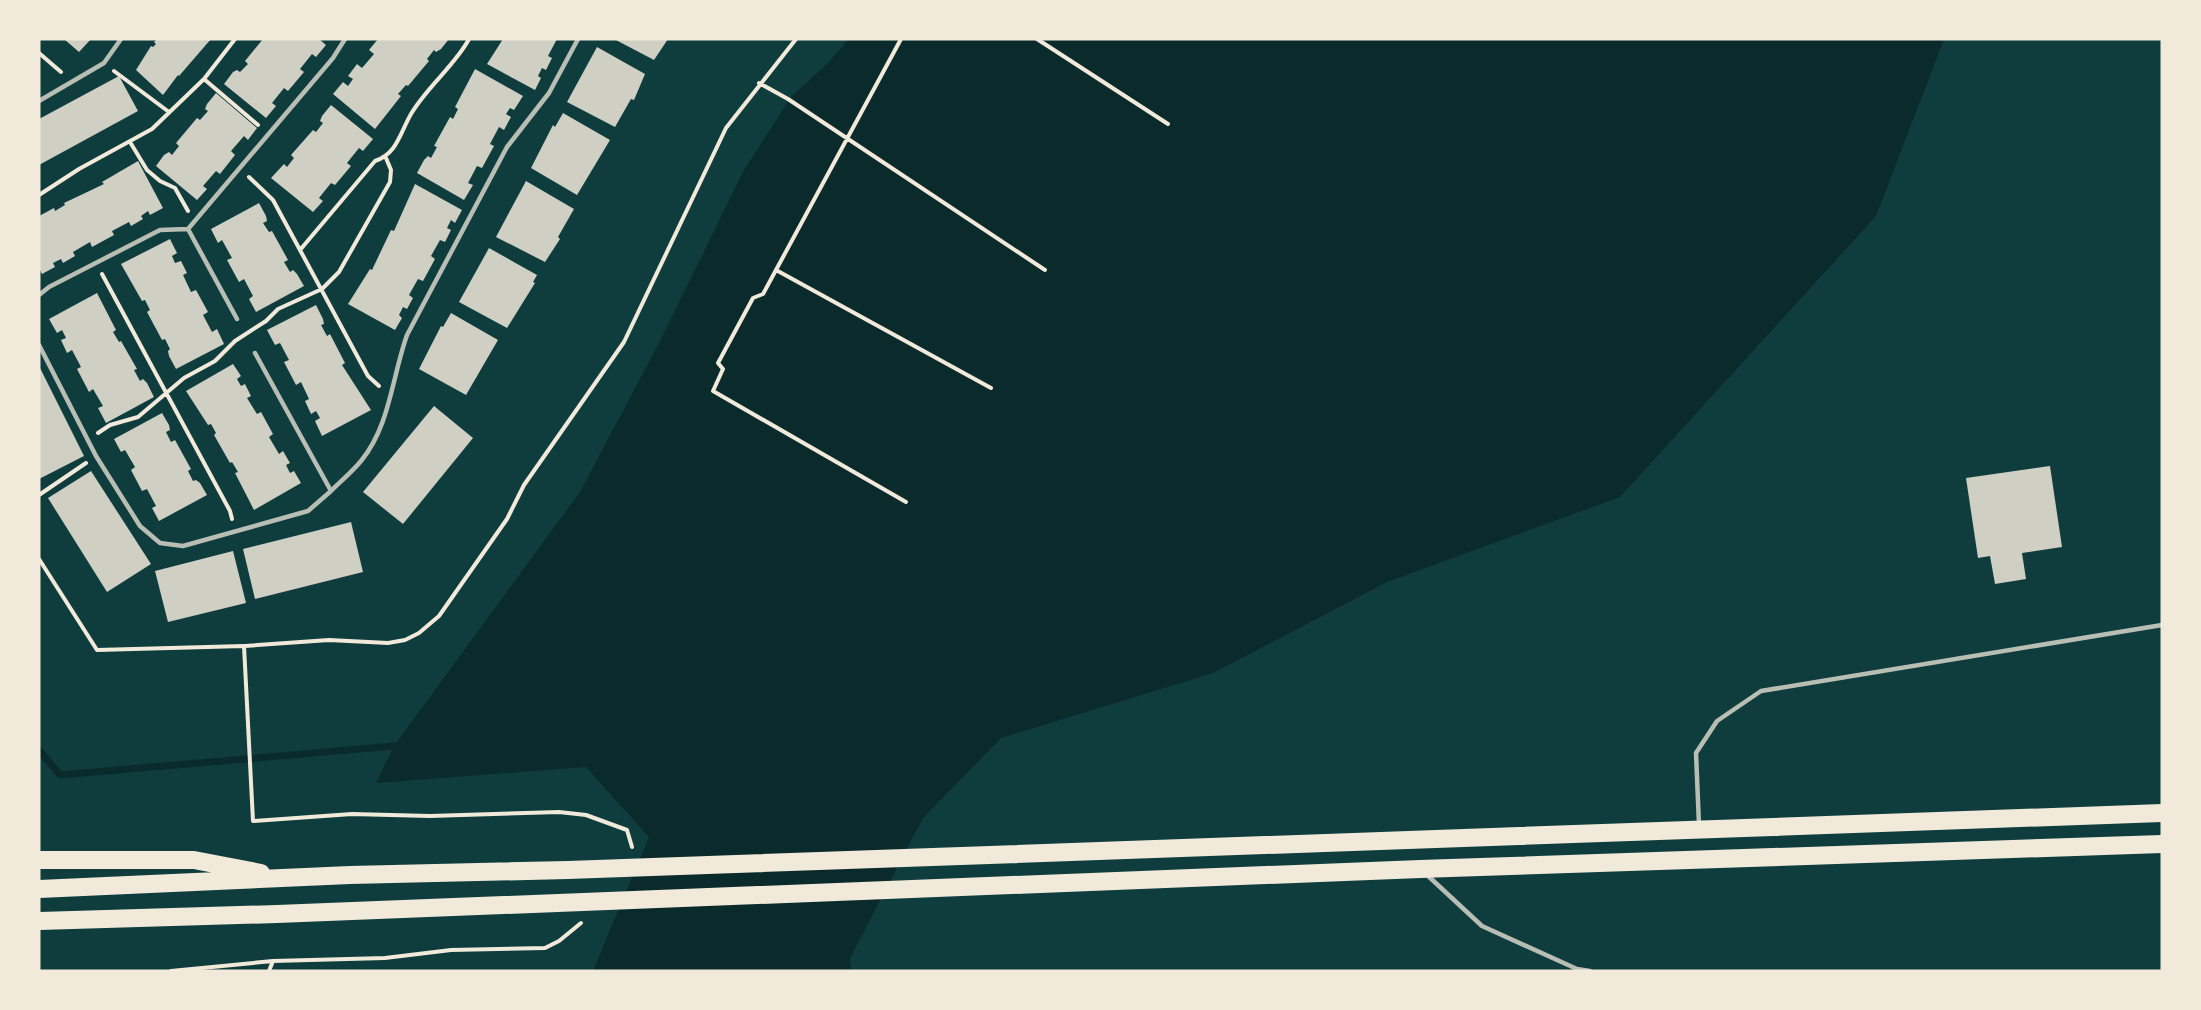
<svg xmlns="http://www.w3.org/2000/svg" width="2201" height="1010" viewBox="0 0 2201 1010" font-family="Rubik,sans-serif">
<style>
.water{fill:#0a2a2b}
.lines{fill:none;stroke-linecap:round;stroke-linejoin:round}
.stream{stroke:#0a2a2b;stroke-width:7}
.building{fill:#cfcfc3}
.path{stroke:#f1e9da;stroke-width:4}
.service{stroke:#b8beb3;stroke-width:4.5}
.motorway{stroke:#f1e9da;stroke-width:18}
</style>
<rect width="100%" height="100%" fill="#0f3d3e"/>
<!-- water -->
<path class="water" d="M 849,39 L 1944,39 L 1876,216 L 1620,497 L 1387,582 L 1213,673 L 1001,738 L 923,818 L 850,958 L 851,971 L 593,971 L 649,837 L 586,767 L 376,783 L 394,746 L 580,492 L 660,341 L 744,170 L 791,97 L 828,63 Z"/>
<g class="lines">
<!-- stream -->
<path class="stream" d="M 39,750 L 60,775 L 394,746"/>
</g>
<!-- building -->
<path class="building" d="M 64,39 L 91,39 L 79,52 Z
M 157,39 L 211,39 L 179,76 L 178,75 L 163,95 L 136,70 L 151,46 L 153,47 L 156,44 L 154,42 Z
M 263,39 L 319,39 L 326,45 L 316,57 L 312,54 L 300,69 L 304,72 L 288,91 L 284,88 L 272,103 L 276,106 L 266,118 L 224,84 L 233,72 L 237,70 L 240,72 L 248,64 L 245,61 Z
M 378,39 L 449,39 L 441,49 L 436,52 L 434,50 L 427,59 L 429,61 L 408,86 L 406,85 L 398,94 L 401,96 L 375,129 L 333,94 L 343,82 L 348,86 L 353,79 L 348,76 L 357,64 L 362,68 L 374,54 L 369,50 Z
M 503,39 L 557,39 L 548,56 L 552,58 L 546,70 L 542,68 L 538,76 L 541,78 L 535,90 L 487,64 Z
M 614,39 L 668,39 L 654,60 Z
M 597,47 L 645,74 L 634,100 L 631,99 L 615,127 L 567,102 Z
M 475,69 L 523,96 L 514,110 L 510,108 L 506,114 L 511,117 L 504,130 L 499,127 L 490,144 L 494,146 L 482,168 L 477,166 L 468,183 L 473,185 L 464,200 L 417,173 L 424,160 L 428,156 L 431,158 L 437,147 L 434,146 L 450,117 L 453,119 L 458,109 L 455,107 Z
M 119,76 L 138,111 L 39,165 L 39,119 Z
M 216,93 L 257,128 L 248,140 L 244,136 L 231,151 L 235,155 L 220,174 L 216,171 L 203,186 L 207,189 L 197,200 L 156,166 L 164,155 L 169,152 L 172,155 L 179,146 L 176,143 L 197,118 L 200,120 L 208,111 L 205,109 L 207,104 Z
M 331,105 L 373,139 L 363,151 L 359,148 L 347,163 L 351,166 L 335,185 L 331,183 L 319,198 L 323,201 L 313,212 L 271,178 L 284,164 L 287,167 L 294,158 L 291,155 L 313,130 L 316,132 L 323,123 L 320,121 L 322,116 Z
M 563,113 L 610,140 L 577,195 L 531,168 L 553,125 L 555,127 Z
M 138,161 L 163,208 L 150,215 L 148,211 L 141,216 L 143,219 L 131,226 L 129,222 L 112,231 L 114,235 L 92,247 L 90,242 L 73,252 L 75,256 L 63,263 L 61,259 L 53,263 L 55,267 L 42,274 L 39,268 L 39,216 L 54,208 L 55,211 L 65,205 L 64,203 L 104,184 L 102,182 Z
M 526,181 L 574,209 L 558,237 L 560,239 L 545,262 L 496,237 Z
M 415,184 L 462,210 L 455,223 L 451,220 L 447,228 L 451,230 L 445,242 L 440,240 L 431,256 L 435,259 L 423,281 L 418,279 L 409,295 L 413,298 L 407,309 L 403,307 L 399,315 L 402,318 L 395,330 L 348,304 L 370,269 L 372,270 L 391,230 L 394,231 Z
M 259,203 L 266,216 L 267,221 L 263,223 L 269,232 L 272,231 L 288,260 L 284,262 L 290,272 L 293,270 L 297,274 L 304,286 L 256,312 L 249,299 L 253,296 L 244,279 L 239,282 L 227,260 L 232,258 L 222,240 L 218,243 L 211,229 Z
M 170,239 L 177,253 L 172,256 L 175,263 L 181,261 L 187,273 L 183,275 L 191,292 L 196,290 L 208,312 L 203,315 L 212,332 L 217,329 L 224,344 L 176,369 L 169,356 L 168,351 L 170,349 L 165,339 L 162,340 L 147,312 L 150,310 L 145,300 L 142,301 L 121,264 Z
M 489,248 L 537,275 L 533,282 L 535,283 L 507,328 L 459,302 Z
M 97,293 L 116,330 L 113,332 L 119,342 L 121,341 L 137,369 L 134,370 L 140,381 L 143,379 L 147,383 L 154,397 L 106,423 L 98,408 L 103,406 L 93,389 L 89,392 L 77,369 L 81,367 L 72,350 L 67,353 L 61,340 L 66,338 L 62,330 L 57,333 L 49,319 Z
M 316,305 L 323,319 L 324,324 L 321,325 L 327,336 L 330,334 L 345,363 L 342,365 L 371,410 L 322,436 L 315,421 L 320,418 L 316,411 L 311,414 L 305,401 L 309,399 L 301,382 L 296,385 L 284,362 L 289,360 L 280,343 L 275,345 L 267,330 Z
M 451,313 L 498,340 L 466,395 L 419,369 L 441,326 L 443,327 Z
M 233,364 L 241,376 L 237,379 L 241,386 L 245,384 L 251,396 L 247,398 L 257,414 L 261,412 L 273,434 L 269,437 L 279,454 L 283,451 L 290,463 L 286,465 L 290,473 L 294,471 L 301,483 L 254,510 L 235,473 L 238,472 L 232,462 L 230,463 L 214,435 L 216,433 L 211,424 L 208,425 L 186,391 Z
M 39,366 L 84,456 L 39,479 Z
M 434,406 L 473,438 L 403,524 L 363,492 Z
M 162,413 L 169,425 L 170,430 L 166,432 L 171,442 L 175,440 L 191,469 L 188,471 L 193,481 L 196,480 L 200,483 L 207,495 L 159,521 L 152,508 L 156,506 L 147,489 L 142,491 L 131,470 L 135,467 L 125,450 L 121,452 L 114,439 Z
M 2050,466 L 2062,547 L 2022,553 L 2026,579 L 1995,584 L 1990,556 L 1978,558 L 1966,478 Z
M 91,471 L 151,564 L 107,592 L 48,498 Z
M 351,522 L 363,572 L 255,599 L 243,549 Z
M 233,551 L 246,603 L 168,622 L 155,571 Z"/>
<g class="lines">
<!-- path -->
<path class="path" d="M 901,39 L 776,270 L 991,388
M 1037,39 L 1168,124
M 39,53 L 61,72
M 114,71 L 169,112
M 204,79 L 258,125
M 759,83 L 788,99 L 1045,270
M 130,142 L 147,170 L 160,181 L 175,188 L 188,211
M 249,177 L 273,200 L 368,376 L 379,386
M 39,195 L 79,169 L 152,129 L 204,79 L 235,39
M 300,250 L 375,161 C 397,154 400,133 411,114 C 426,88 456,64 469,39
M 776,270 L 763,294 L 753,298 L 718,363 L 723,369 L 713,391 L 906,502
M 102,274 L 230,511 L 232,519
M 98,433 L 110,425 L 138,417 L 184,378 L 215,361 L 235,341 L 266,321 L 278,309 L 322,289 L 339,272 L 390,182 L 391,170 L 386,158
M 39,495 L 86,463
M 39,559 L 97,650 L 244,646 L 253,821 L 352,814 L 430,816 L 559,812 L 586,815 L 627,830 L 632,847
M 245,646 L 329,640 L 388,643 L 405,640 L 419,633 L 439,616 L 507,519 L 524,485 L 624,342 L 726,128 L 796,39
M 171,971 L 273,961 L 385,958 L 451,950 L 545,948 L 559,941 L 581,923
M 269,971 L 273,961"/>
<!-- service -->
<path class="service" d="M 39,101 L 104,63 L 121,39
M 188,229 L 237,319
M 39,295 L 49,287 L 160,230 L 188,229 L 333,58 L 345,39
M 39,345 L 96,456 L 140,526 L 160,543 L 183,546 L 308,511 L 331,491 L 255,353
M 331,491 C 341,481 352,472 361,461 C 390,426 392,377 407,335 L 507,147 L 549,93 L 578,39
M 1699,825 L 1696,753 L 1717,721 L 1761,691 L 2162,625
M 1426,874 L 1482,926 L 1577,969 L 1590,971"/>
<!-- motorway -->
<path class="motorway" d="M 39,860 L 194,860 L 261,873
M 39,889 L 350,875 L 568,870 L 2162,813
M 39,921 L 277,914 L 1420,869 L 2162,844"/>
</g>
<!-- border -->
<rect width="2201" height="1010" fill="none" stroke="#f1e9da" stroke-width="81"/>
</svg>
